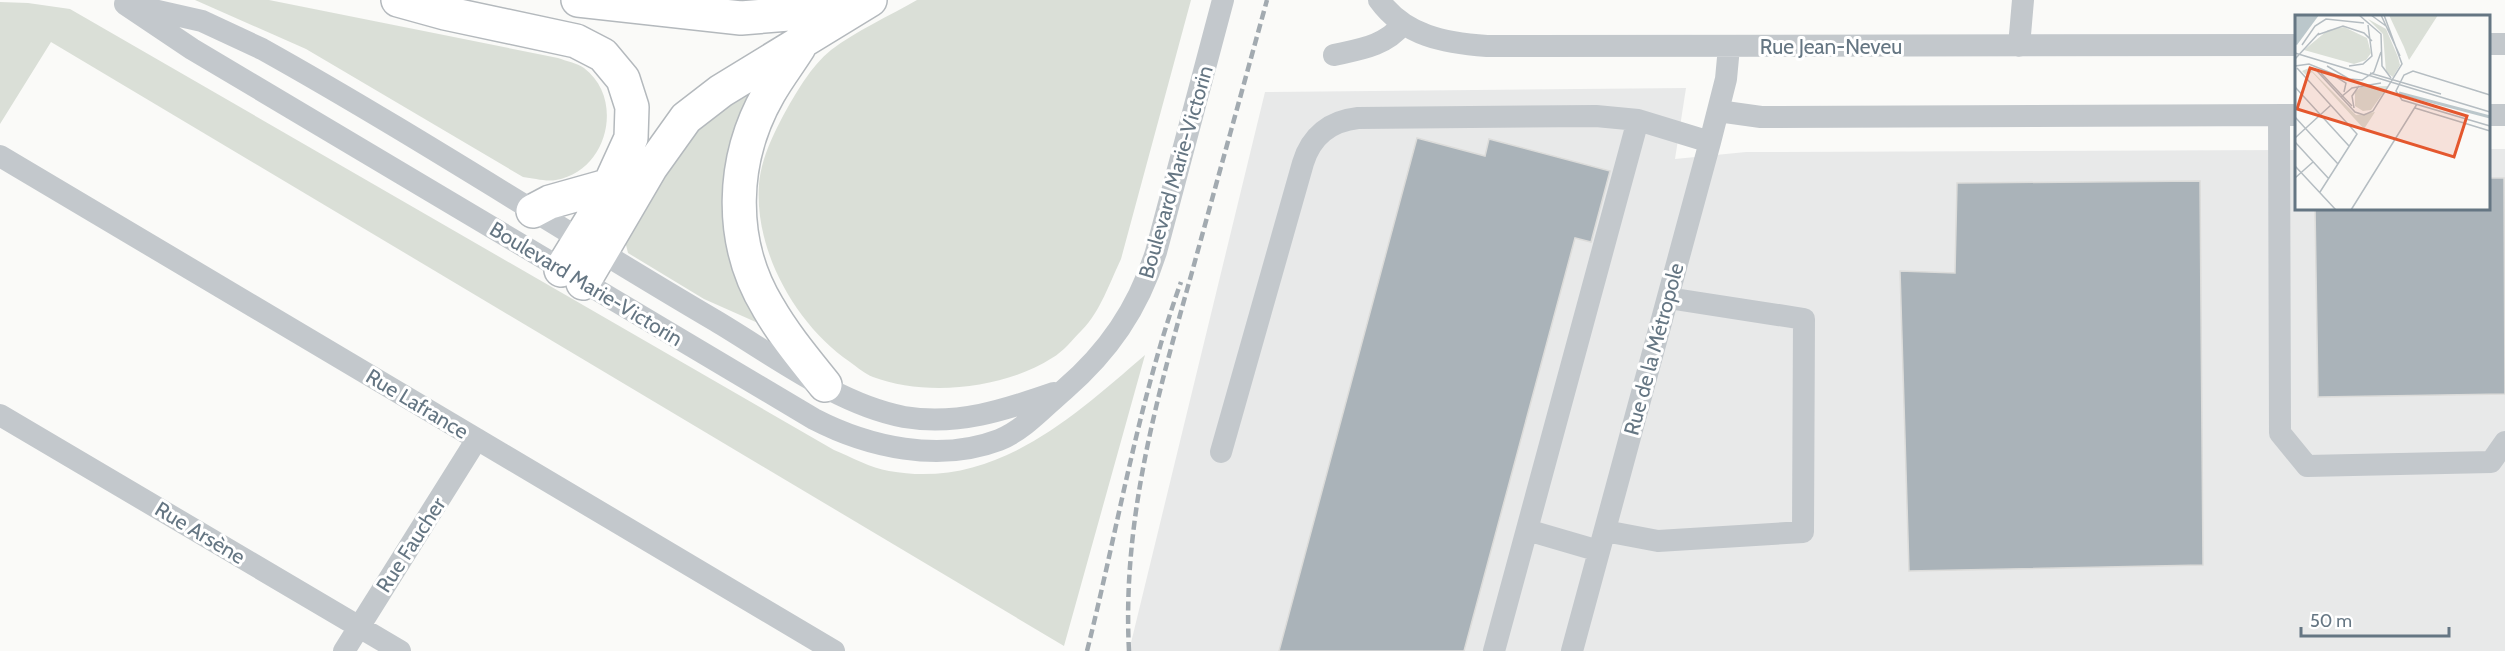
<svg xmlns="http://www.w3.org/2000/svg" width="2505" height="651" viewBox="0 0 2505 651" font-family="Cabin,sans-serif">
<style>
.built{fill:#e8e9e9}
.green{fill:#dadfd7}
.building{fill:#aab3b9;stroke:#dcdcda;stroke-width:1.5}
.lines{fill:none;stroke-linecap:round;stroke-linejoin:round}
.highway-casing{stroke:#b4b9bd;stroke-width:36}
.minor{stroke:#c3c8cc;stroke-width:22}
.highway{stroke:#fff;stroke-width:33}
.rail{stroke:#a2aab0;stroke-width:4.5;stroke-dasharray:9 4.5;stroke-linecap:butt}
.labels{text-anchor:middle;stroke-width:6;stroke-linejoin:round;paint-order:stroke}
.street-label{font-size:21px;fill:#657683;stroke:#fff}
.inset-river{fill:none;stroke:#bbc7cb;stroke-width:3}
.inset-road{fill:none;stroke:#b5bdc2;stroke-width:1.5}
.view{fill:#e4572e;fill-opacity:0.15;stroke:#e4572e;stroke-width:3}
.inset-edge{fill:none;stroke:#657683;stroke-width:3}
</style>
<rect width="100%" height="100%" fill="#fafaf8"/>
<!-- built -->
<path class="built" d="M 1686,88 L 1675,159 L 1746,152 L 2296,150 L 2296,208 L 2488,208 L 2489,149 L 2505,149 L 2505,651 L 1129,651 L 1265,92 Z"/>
<!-- green -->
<path class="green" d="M 195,0 L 269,0 L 558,58 C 566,61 577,63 584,68 C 625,99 608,171 556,180 C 546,182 533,178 523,177 L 306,49 Z
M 917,0 L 1191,0 L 1121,259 C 1110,282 1100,312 1082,330 C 1073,339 1063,352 1052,358 C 1004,389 926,397 873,377 C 865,374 857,367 850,362 C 796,325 754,251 759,184 C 761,160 772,137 783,116 C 795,94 811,66 831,50 C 856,31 889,16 917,0 Z
M 0,2 L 28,3 L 70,9 L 834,450 C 851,457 871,468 889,471 C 994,490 1072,418 1145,355 L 1064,646 L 51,42 L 0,124 Z
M 753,87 L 746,102 L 745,296 L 758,323 L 704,299 L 628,253 L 624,237 L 698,124 Z"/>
<!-- building -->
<path class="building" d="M 1417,138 L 1485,156 L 1489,139 L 1610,171 L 1591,242 L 1575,238 L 1464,651 L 1279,651 Z
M 2488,178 L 2504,178 L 2505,394 L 2318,397 L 2315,208 L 2488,208 Z
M 2200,181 L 2203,565 L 1909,571 L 1900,271 L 1955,273 L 1957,183 Z"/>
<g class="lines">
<!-- highway casing -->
<g class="highway-casing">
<path id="highway" d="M 398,0 L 445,13 L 576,41 L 603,55 L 623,79 L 632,107 L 631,138 L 599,208 L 561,270
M 578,0 L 741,18 L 801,13 L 843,1
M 799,47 C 789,63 778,77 769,93 C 731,159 728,241 768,307 C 784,335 805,360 825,385
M 533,211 L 550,202 L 607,186
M 583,283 L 651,167 L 686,118 L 721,91 L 870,0"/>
</g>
<!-- minor -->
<path class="minor" d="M 1379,0 C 1405,36 1445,43 1487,46 L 2296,45
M 125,4 L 192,49 L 814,419 C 868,447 939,463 999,440 C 1024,430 1044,407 1064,390 C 1108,352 1138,309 1156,252 L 1223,0
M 136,6 L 202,21 L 262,49 C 416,135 564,232 716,321 C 773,355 839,405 904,417 C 957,426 1005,410 1054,393
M 2488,44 L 2505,44
M 2019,46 L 2023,0
M 1334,55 C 1361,49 1385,46 1403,24
M 1718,111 L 1761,117 L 2296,115
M 2279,115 L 2280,433 L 2307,466 L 2491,462 L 2505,442
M 2488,115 L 2505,115
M 0,156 L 834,651
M 0,415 L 400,651
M 1221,452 L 1303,163 C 1311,136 1330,121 1358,118 L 1596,116 L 1638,120
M 1527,530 L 1599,551
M 1605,531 L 1658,541 L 1803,532 L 1804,319 L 1668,298
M 344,651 L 477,439
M 1494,651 L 1638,120 L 1710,142
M 1572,651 L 1710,142 L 1726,79 L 1729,47"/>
<!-- highway -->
<use href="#highway" class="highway"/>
<!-- rail -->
<path class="rail" d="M 1087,651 C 1118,528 1138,402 1181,282
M 1129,651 C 1122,520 1157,397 1192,272 C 1217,181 1242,91 1267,0"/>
</g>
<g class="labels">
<!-- street labels -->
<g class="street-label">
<text x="1831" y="54">Rue Jean-Neveu</text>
<text transform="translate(1176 172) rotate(-74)" y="7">Boulevard Marie-Victorin</text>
<text transform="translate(586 284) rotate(31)" y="7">Boulevard Marie-Victorin</text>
<text transform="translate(1654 349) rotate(-75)" y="7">Rue de la Métropole</text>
<text transform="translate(417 404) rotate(31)" y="7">Rue Lafrance</text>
<text transform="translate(200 533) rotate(31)" y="7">Rue Arsène</text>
<text transform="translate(411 545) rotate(-57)" y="7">Rue Faucher</text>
</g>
</g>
<!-- overview -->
<g transform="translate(2295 15)">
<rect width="195" height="195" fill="#fafaf8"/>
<path d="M 94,0 L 143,0 L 114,45 L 109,32 ZM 73,4 L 91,14 L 103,42 L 105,50 L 98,62 L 91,57 L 88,19 ZM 49,12 L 72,23 L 76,38 L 71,45 L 59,49 L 9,35 L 33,15 ZM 14,53 L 61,100 L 80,97 L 69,114 L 17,57 L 12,61 L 7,56 ZM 93,71 L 76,95 L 68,96 L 60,91 L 60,77 L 66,72 Z" fill="#dadfd7"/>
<path d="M 0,0 L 24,0 L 2,30 L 0,29 Z" fill="#bbc7cb"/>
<path class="inset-river" d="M 104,78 L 195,102"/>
<path class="inset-road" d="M 64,0 L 86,19 L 87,51 L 96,63M 76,0 L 91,11M 86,0 L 105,41M 22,20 L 48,11 L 69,18 L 77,26M 7,30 L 20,11 L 31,4 L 69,8M 0,38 L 195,97M 0,44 L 24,18M 0,51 L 14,49 L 41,60M 32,51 L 54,64 L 67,65 L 79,57 L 86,37M 54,51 L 68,49 L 77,41 L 73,10M 2,53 L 62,119 L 25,177M 22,56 L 60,97 L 69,100 L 78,96 L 107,49 L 89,0M 26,58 L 57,91M 75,58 L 146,79M 38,60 L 51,68 L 49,77M 0,72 L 54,131M 195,80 L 118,56 L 109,60 L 101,76 L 107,85 L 195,111M 46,82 L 57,73 L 86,68M 59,93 L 57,81 L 64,71M 120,93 L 195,116M 0,102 L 43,149M 0,123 L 36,90M 0,127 L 34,164M 0,151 L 41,195M 0,163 L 18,147M 56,195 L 122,89"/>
<path class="view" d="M 15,53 L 172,101 L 159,142 L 2,94 Z"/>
<rect width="195" height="195" class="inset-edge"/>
</g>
<!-- scale -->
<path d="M2301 627v9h148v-9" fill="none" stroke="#657683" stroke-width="3"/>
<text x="2310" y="627" font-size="18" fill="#657683" stroke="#ffffff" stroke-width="4.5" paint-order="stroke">50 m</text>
</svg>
